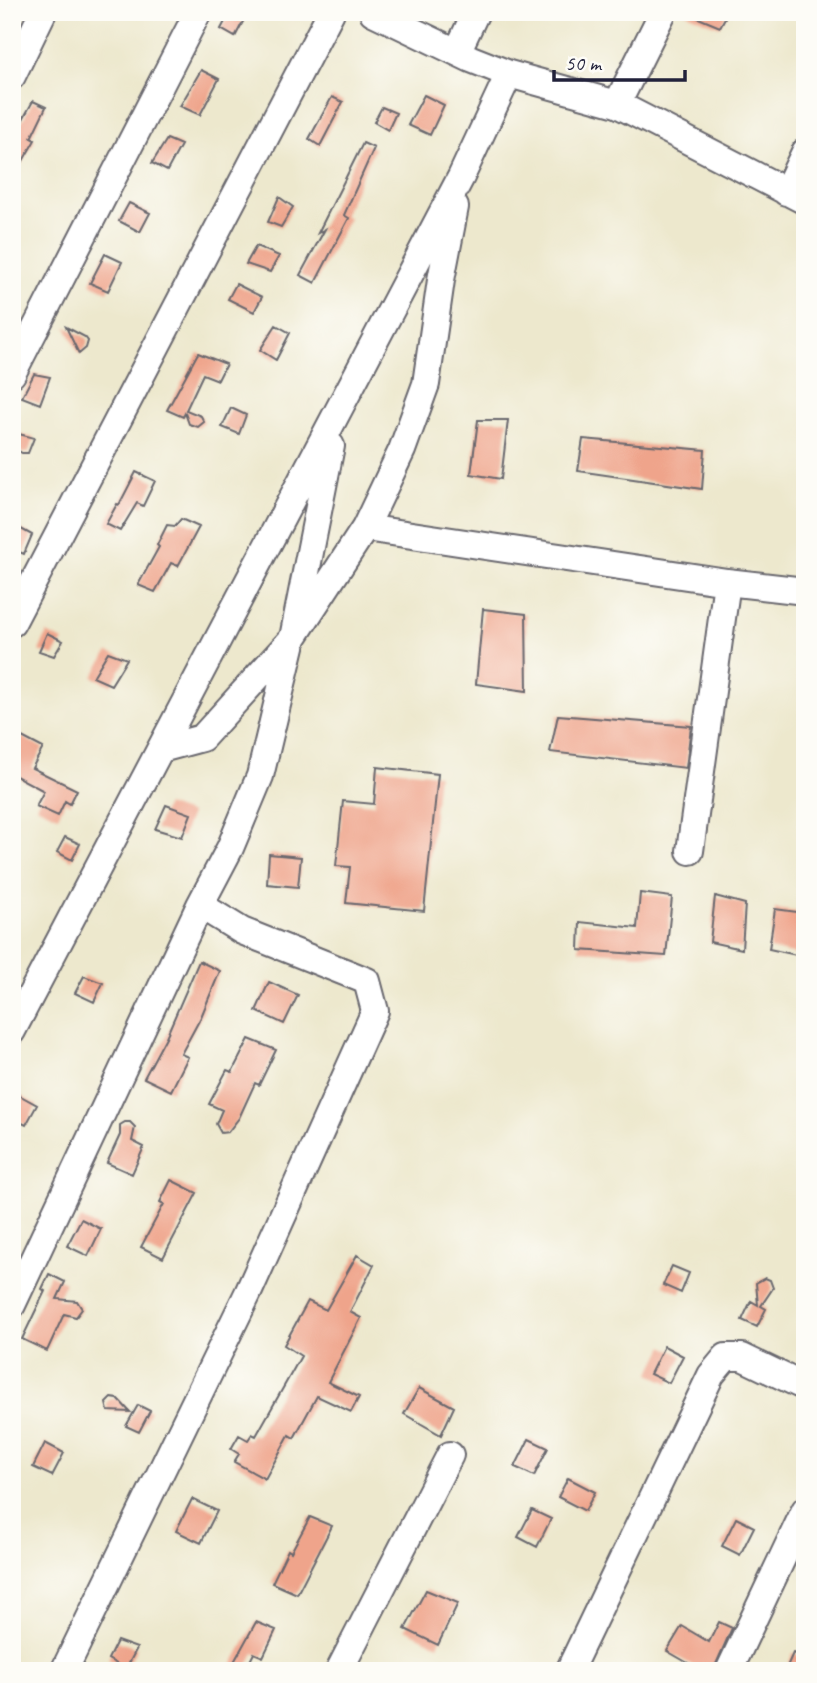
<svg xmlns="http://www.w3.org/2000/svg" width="817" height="1683" viewBox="0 0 817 1683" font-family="Caveat,sans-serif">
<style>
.building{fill:#efa48b}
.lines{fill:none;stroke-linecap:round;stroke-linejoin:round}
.minor-casing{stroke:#69676e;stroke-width:30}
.minor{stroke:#fff;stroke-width:26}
</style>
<rect width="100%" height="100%" fill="#fdfcf7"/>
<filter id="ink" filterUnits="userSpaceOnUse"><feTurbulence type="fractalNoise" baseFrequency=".0143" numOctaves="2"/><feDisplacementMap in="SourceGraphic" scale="14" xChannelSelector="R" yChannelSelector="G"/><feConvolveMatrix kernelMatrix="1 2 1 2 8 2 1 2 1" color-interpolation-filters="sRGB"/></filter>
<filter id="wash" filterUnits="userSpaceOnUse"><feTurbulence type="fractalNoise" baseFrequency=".00686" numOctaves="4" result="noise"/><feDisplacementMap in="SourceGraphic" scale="28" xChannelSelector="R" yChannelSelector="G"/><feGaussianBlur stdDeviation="1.57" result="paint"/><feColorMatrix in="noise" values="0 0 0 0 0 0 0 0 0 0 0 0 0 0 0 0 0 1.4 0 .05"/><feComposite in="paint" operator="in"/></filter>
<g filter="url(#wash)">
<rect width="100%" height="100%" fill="#ede8cd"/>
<g id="blocks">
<!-- building -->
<path class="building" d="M 230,12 L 248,12 L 235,37 L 221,29 Z
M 684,12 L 728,12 L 720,27 Z
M 201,70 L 219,79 L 200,115 L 180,106 Z
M 424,95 L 444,105 L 430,135 L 408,125 Z
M 332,97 L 343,102 L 320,146 L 309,139 Z
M 33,101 L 46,107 L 31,138 L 35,140 L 12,180 L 12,139 Z
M 382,107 L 396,113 L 388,130 L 374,122 Z
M 167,139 L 181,145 L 167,171 L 152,163 Z
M 363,143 L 374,148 L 344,215 L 349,218 L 315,283 L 300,275 L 325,229 L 318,233 Z
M 279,197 L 293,207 L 281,227 L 268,222 Z
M 129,203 L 150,213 L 140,232 L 119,221 Z
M 256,246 L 279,256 L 270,272 L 246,264 Z
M 105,254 L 122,262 L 108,291 L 90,283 Z
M 236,284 L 262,297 L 254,312 L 228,299 Z
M 276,325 L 290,333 L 276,360 L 260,350 Z
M 66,327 L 85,337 L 88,341 L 86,348 L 79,354 Z
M 198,353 L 226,364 L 218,380 L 203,374 L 186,410 L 201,416 L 204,422 L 198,427 L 189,424 L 185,413 L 183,417 L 167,410 Z
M 34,374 L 50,377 L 40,404 L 22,397 Z
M 231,408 L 246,415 L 239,434 L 222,427 Z
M 478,420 L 508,420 L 501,479 L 471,474 Z
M 19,434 L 34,438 L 28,453 L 22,453 L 12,447 Z
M 583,439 L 705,450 L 702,489 L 578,471 Z
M 136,472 L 155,481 L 143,506 L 137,503 L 120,531 L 106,524 L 117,504 L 119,505 Z
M 181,519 L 199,527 L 178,566 L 171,563 L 155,592 L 138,585 L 159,547 L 157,545 L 167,525 L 175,526 Z
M 12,524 L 32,535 L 24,554 L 12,549 Z
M 483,609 L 526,614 L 527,691 L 476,684 Z
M 47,633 L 63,641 L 54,656 L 39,651 Z
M 108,652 L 127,659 L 111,685 L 93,677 Z
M 558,715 L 691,726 L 686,768 L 550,752 Z
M 22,737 L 43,748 L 32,768 L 77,790 L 70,804 L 65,801 L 58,816 L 36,806 L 44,791 L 12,774 L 12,754 Z
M 377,767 L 438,774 L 424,911 L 346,903 L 350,867 L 336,866 L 343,801 L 374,804 Z
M 166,805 L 191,814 L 182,837 L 155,829 Z
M 65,837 L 80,844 L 72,860 L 57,852 Z
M 269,854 L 301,857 L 298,887 L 267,884 Z
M 640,893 L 672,897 L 666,956 L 579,950 L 580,922 L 637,928 Z
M 715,896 L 745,904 L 742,949 L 710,942 Z
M 775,909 L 805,913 L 801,956 L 769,949 Z
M 199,961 L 220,971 L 201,1017 L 181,1054 L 188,1057 L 171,1091 L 144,1078 L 166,1037 Z
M 84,976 L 103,983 L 94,1002 L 75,993 Z
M 269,982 L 298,995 L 284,1024 L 256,1011 Z
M 249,1039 L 276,1050 L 259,1085 L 255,1083 L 239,1118 L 228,1132 L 221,1133 L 216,1124 L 222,1110 L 209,1104 L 227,1070 L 232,1072 Z
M 19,1095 L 37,1105 L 26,1125 L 12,1118 L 12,1108 Z
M 125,1122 L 130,1122 L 135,1127 L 132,1141 L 144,1147 L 132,1174 L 107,1163 L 120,1135 L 120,1125 Z
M 171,1180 L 197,1193 L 163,1258 L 141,1247 L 164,1204 L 160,1202 Z
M 81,1219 L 101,1229 L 88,1256 L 67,1246 Z
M 357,1255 L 374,1265 L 350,1312 L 361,1318 L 328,1382 L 359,1397 L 351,1412 L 317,1396 L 294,1438 L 289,1435 L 265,1479 L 234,1462 L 239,1454 L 231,1449 L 239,1435 L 248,1440 L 252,1434 L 256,1436 L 301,1356 L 284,1345 L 308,1301 L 326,1310 Z
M 672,1266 L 689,1273 L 681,1293 L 663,1285 Z
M 49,1274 L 65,1282 L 57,1299 L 77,1301 L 82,1309 L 76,1317 L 64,1314 L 47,1351 L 22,1339 L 45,1291 L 42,1289 Z
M 765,1278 L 770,1280 L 773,1288 L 761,1306 L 766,1309 L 757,1327 L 742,1320 L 751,1301 L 758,1305 L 756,1283 Z
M 664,1346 L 683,1356 L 669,1383 L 650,1374 Z
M 419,1388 L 454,1407 L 441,1435 L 404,1414 Z
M 111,1398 L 118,1399 L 130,1412 L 108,1411 L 106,1403 Z
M 138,1405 L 150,1411 L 139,1432 L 126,1426 Z
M 529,1439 L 548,1448 L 534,1476 L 515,1467 Z
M 45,1443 L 64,1453 L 52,1476 L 33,1467 Z
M 568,1478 L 595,1492 L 585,1511 L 558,1497 Z
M 192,1499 L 217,1511 L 201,1543 L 176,1531 Z
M 532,1510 L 551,1519 L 537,1547 L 518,1537 Z
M 310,1517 L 332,1526 L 297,1594 L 272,1583 L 288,1550 L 291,1552 Z
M 736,1518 L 754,1527 L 740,1555 L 722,1546 Z
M 426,1590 L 458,1603 L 438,1645 L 405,1629 Z
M 256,1622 L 276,1630 L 263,1657 L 254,1653 L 245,1671 L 229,1671 Z
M 719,1622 L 732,1628 L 713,1671 L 702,1671 L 667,1651 L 682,1626 L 709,1642 Z
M 117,1641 L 137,1648 L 126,1669 L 108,1659 Z
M 793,1653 L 805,1658 L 805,1671 L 785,1671 Z"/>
</g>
</g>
<g filter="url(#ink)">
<use href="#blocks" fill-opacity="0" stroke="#69676e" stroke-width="2"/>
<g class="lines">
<!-- minor casing -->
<g class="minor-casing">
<path id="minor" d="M 373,12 L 471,59 L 509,74 L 617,104 L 805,201
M 457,52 L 476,12
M 12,76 L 43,12
M 617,104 L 663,12
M 786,192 L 805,152
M 12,374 L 198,12
M 365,528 L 727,582 L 805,591
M 12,623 L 331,12
M 161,749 L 202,738 L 293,638 L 365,528 L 402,450 L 426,384 L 441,280 L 455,207
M 690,851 L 727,582
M 12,1031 L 461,177 L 509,74
M 12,1305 L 200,905 L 230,848 L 260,776 L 293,638 L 331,446
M 64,1671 L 248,1293 L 375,1011 L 367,981 L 242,931 L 200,905
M 339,1671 L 450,1455
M 569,1671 L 711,1375 L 726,1357 L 742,1357 L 805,1387
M 729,1671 L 805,1510"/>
</g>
<!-- minor -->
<use href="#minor" class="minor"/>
</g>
</g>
<!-- margin -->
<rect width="817" height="1683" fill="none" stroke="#fdfcf7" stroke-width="42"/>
<!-- scale -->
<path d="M554 70v10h131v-10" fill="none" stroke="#22223b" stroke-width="3.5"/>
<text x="565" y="70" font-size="21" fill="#22223b" stroke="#fdfcf7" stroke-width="5" paint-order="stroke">50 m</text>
</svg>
